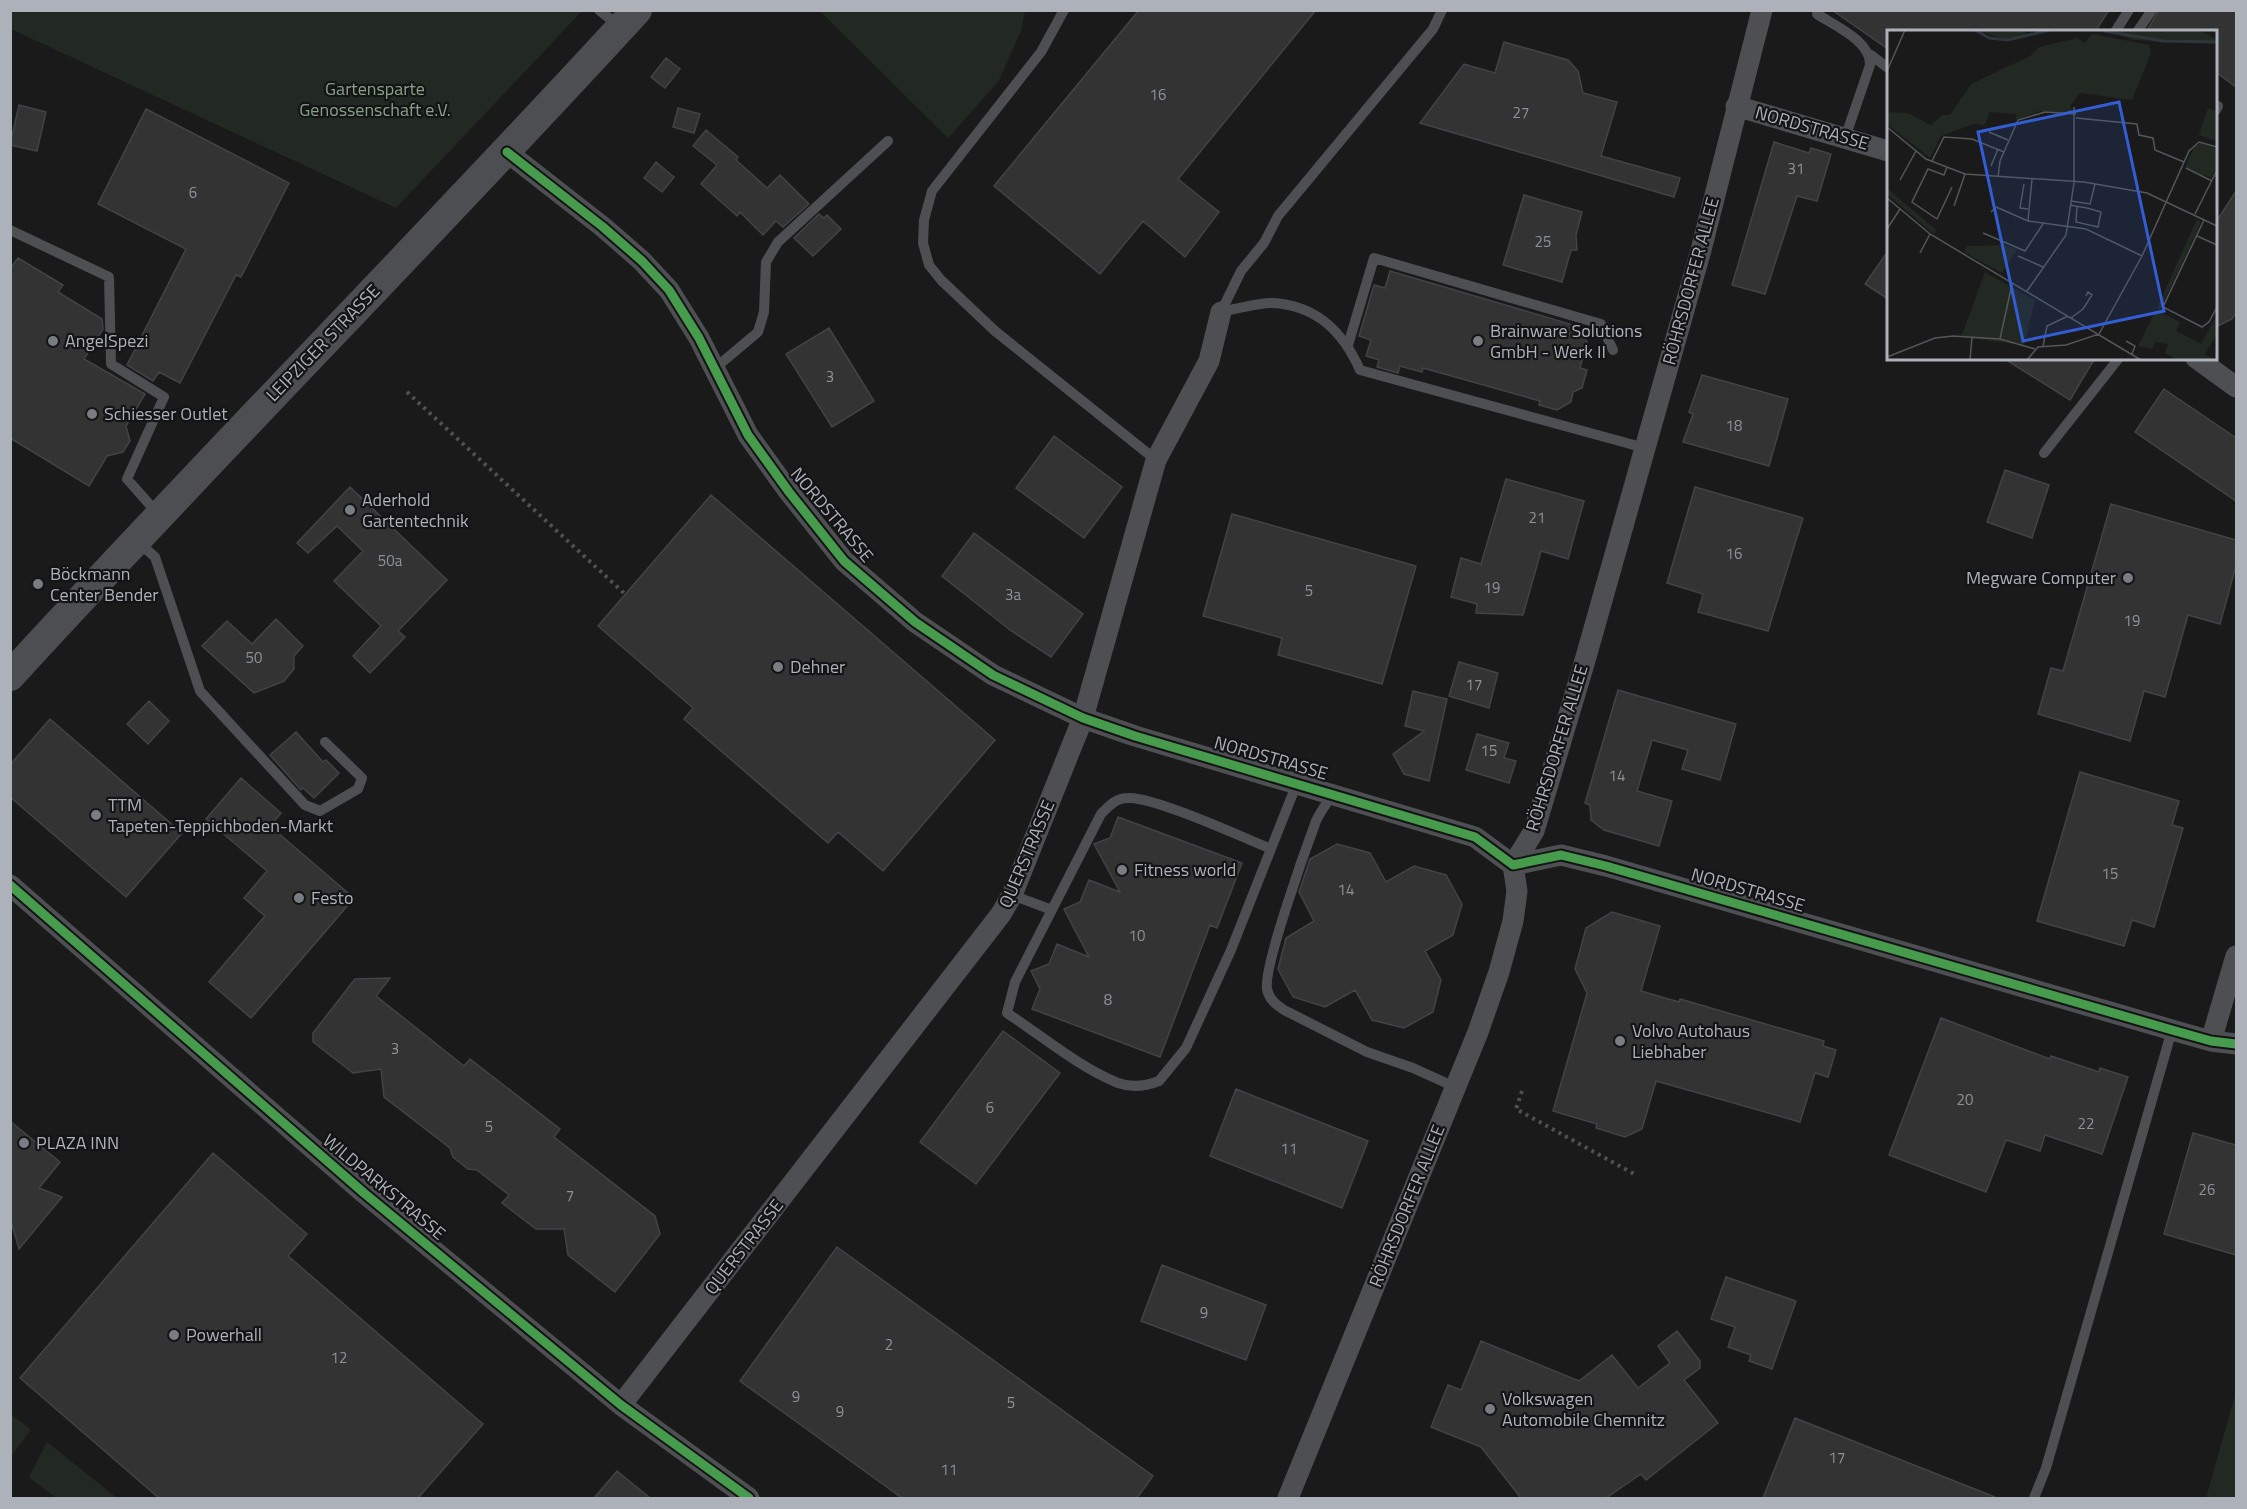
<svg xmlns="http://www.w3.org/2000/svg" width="2247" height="1509" viewBox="0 0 2247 1509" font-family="'Titillium Web',sans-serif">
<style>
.green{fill:#222922}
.building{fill:#333334;stroke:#424346;stroke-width:1.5}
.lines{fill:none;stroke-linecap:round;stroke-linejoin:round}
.path{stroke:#505154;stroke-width:4;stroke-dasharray:3 4.5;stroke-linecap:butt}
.service{stroke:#4e4f53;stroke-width:10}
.minor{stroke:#4e4f53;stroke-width:21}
.secondary{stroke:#4d4e51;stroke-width:30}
.cycleway-casing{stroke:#141416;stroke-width:13}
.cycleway{stroke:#469c4c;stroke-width:9}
.poi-dot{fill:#797c82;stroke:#141416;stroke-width:2}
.labels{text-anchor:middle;stroke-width:4.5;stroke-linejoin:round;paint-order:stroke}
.number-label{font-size:15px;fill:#8e9298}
.park-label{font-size:18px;fill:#85a384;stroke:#141416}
.street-label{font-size:18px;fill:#acb1ba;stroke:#141416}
.poi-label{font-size:18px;fill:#acb1ba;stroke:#141416;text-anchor:start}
.inset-river{fill:none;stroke:#2d363b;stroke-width:3}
.inset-road{fill:none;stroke:#54565a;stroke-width:1.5}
.view{fill:#325dd4;fill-opacity:0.15;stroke:#325dd4;stroke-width:3}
.inset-edge{fill:none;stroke:#acb1ba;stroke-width:3}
</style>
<rect width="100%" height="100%" fill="#1a1a1a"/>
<!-- green -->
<path class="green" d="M 11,10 L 582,10 L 582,11 L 396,208 L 11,29 Z
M 820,11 L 1025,11 L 1021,31 L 998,82 L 948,138 Z
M 2236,1392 L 2236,1498 L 2206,1498 Z
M 11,1414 L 31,1430 L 11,1456 Z
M 47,1442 L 117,1498 L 56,1498 L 29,1477 Z"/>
<!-- building -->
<path class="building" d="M 1139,10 L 1316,10 L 1178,179 L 1219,212 L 1185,257 L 1143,221 L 1100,274 L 994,186 Z
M 1832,10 L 2109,10 L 2095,32 L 1888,32 L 1888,49 Z
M 2159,10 L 2236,10 L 2236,87 L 2216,72 L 2216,32 L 2146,32 Z
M 1504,42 L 1568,60 L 1578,71 L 1583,93 L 1617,102 L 1601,156 L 1680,178 L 1674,197 L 1420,123 L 1464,64 L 1495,73 Z
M 666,58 L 680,69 L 665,88 L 651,77 Z
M 19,105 L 46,112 L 37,151 L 10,145 Z
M 678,108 L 700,114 L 694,133 L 673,127 Z
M 146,109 L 289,183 L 241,277 L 236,275 L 180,383 L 159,372 L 153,381 L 127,365 L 186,249 L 98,204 Z
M 706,130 L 738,157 L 736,160 L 767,188 L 780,175 L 809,204 L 783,227 L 776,221 L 763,235 L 740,212 L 737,216 L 701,184 L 717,165 L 693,146 Z
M 1774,142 L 1809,153 L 1811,148 L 1831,154 L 1817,201 L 1797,196 L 1765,294 L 1732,285 Z
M 656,162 L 674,177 L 662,192 L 644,178 Z
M 2236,191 L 2236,313 L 2232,319 L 2216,327 L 2216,222 Z
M 1524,195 L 1582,212 L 1576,235 L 1577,250 L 1571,250 L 1562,282 L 1503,265 Z
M 819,214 L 824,218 L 827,215 L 841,229 L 813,256 L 794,238 Z
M 1888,251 L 1888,299 L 1865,284 Z
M 18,258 L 63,285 L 58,292 L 102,319 L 103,329 L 84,359 L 145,394 L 126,426 L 130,441 L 123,452 L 107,456 L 89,486 L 10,438 L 10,269 Z
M 1390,271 L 1580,327 L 1587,342 L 1580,368 L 1587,370 L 1582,388 L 1573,392 L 1571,402 L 1557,410 L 1539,405 L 1540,401 L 1423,368 L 1422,372 L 1400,366 L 1398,373 L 1377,367 L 1379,360 L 1366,356 L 1371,340 L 1359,336 L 1374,285 L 1385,288 Z
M 829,328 L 874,401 L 832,427 L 786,354 Z
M 2003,358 L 2095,358 L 2070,400 Z
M 1702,375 L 1788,399 L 1769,466 L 1683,442 L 1693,414 L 1689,412 Z
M 2164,389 L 2236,438 L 2236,501 L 2135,432 Z
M 1054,436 L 1122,487 L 1084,538 L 1016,488 Z
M 2005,470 L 2049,485 L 2032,538 L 1987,522 Z
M 1506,479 L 1584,501 L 1568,559 L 1541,551 L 1523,615 L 1476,613 L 1477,604 L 1451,597 L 1461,558 L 1481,564 Z
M 350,487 L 447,580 L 398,631 L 405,637 L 370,673 L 353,656 L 381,626 L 334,581 L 363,551 L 337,526 L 308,553 L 297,543 Z
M 1695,487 L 1803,518 L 1768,631 L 1698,612 L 1703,594 L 1667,583 Z
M 711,495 L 995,740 L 883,871 L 838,832 L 828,843 L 684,719 L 693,708 L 598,626 Z
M 2111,504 L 2236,540 L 2236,566 L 2220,624 L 2188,615 L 2165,697 L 2144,691 L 2130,741 L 2038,714 L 2051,668 L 2063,671 Z
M 1232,514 L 1416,566 L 1382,684 L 1278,655 L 1282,638 L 1203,616 Z
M 974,533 L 1083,614 L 1051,657 L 1010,630 L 942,576 Z
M 276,619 L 303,646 L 294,656 L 294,669 L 284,681 L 254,693 L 202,646 L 227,621 L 252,644 Z
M 1459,662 L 1498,673 L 1489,708 L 1449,696 Z
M 1618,690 L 1736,724 L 1720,780 L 1682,769 L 1688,750 L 1652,740 L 1637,791 L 1672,801 L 1659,846 L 1604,830 L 1591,820 L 1590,805 L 1585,803 Z
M 1413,691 L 1447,699 L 1429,781 L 1404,774 L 1393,754 L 1424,731 L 1405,726 Z
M 149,701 L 169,721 L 148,744 L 127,724 Z
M 50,719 L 182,833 L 126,897 L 10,797 L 10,765 Z
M 296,732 L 323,762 L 326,760 L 339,773 L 314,798 L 303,788 L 301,790 L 270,755 Z
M 1477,734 L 1509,743 L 1504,758 L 1516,761 L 1509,783 L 1466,770 Z
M 2080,772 L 2179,801 L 2172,825 L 2183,828 L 2154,927 L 2132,920 L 2124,946 L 2037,921 Z
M 241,778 L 281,813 L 270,826 L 354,898 L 251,1018 L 209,982 L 265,916 L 244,898 L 267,871 L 206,819 Z
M 1118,817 L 1242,863 L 1217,928 L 1210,925 L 1160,1057 L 1032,1009 L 1040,989 L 1031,971 L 1049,964 L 1057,944 L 1089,957 L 1064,909 L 1080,902 L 1089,880 L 1120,892 L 1094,844 L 1110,838 Z
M 1337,844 L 1370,853 L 1386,882 L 1414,866 L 1446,875 L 1462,904 L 1453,935 L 1425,951 L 1441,980 L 1433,1012 L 1404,1028 L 1372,1020 L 1355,990 L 1325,1007 L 1293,997 L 1278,969 L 1286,938 L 1314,921 L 1299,892 L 1310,859 Z
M 1612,912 L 1660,926 L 1641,991 L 1679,1002 L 1680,999 L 1824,1041 L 1823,1046 L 1836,1050 L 1828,1077 L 1815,1073 L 1800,1122 L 1656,1081 L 1642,1129 L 1625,1137 L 1596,1128 L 1597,1124 L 1553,1111 L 1587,993 L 1575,969 L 1586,928 Z
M 390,978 L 376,996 L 464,1066 L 470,1059 L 560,1129 L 554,1137 L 655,1216 L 660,1234 L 615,1292 L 568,1255 L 564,1229 L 536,1229 L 502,1203 L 509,1195 L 477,1170 L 468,1169 L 453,1157 L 450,1148 L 384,1097 L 381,1069 L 353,1073 L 313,1042 L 313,1033 L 355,979 Z
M 1941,1018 L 2050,1059 L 2051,1056 L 2099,1072 L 2100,1068 L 2128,1077 L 2102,1154 L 2045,1135 L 2040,1151 L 2006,1140 L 1986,1192 L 1889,1155 Z
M 1003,1031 L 1060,1073 L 976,1184 L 920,1142 Z
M 1236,1089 L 1368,1141 L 1342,1208 L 1210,1156 Z
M 10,1121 L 60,1162 L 39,1188 L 62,1197 L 19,1249 L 10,1218 Z
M 2193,1133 L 2236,1145 L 2236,1255 L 2164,1234 Z
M 213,1153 L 307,1234 L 288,1256 L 483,1424 L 418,1498 L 159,1498 L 20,1378 Z
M 837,1247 L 1153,1476 L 1137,1498 L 902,1498 L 740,1381 Z
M 1162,1265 L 1266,1305 L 1246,1360 L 1141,1321 Z
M 1726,1277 L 1796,1301 L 1772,1369 L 1749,1361 L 1751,1355 L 1728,1347 L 1735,1327 L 1711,1319 Z
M 1677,1331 L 1700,1361 L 1700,1368 L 1684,1380 L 1718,1423 L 1646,1480 L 1641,1474 L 1606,1498 L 1521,1498 L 1481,1447 L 1431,1427 L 1448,1385 L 1461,1390 L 1481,1341 L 1579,1381 L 1612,1355 L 1638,1388 L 1670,1363 L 1658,1346 Z
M 1795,1418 L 1995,1497 L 1995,1498 L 1763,1498 Z
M 617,1471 L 650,1498 L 594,1498 Z"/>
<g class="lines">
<!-- path -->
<path class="path" d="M 407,392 L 626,595
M 1522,1091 L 1516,1109 L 1636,1175"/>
<!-- service -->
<path class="service" d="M 599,10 L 619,26
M 1064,10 L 1041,52 L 932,191 L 924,220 L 923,243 L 929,265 L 941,280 L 995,331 L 1156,460
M 1817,14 C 1835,26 1871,41 1870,65 L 1845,138
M 2115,32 L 2129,10
M 2137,32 L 2152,10
M 1871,55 L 1888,68
M 2216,110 L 2218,106
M 10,230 L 109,277 L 111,364 L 164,397 L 127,479 L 159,515
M 1221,312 C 1237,309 1256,303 1272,303 C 1317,305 1343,332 1360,370 L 1645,448
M 1221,312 L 1241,271 L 1264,243 L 1278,216 L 1433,29 L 1442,10
M 1348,345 L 1374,258 L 1601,324 L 1613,350
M 714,369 L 758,332 L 764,312 L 766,262 L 778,242 L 888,141
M 2044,453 L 2119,358
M 137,541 L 155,557 L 200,691 L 305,805 L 320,811 L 358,789 L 362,778 L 325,742
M 1333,794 C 1327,803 1320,812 1316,821 C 1306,848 1263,968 1267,989 C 1269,1000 1277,1005 1284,1010 L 1367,1052 L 1413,1068 L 1455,1087
M 1269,848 C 1242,837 1152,796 1128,798 C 1116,798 1110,805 1101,814 L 1015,982 L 1007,1013 C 1042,1036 1079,1067 1118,1083 C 1132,1088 1146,1086 1159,1081 L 1186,1048 L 1231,950 L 1297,783
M 1012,895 L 1052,910
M 2034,1498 L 2046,1468 L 2172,1030"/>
<!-- minor -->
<path class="minor" d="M 1736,106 L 1888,151
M 507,152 L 603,227 L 642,261 L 669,290 L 699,338 L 748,435 L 789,492 L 844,561 L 915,622 L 993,675 L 1083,718 L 1135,736 L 1475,837 L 1513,865 L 1561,855 L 1606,866 L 2172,1030 L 2211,1041 L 2236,1044
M 2196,358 L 2236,387
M 10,885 L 364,1193 L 621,1405 L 749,1498
M 2211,1041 L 2236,956
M 621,1405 L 1001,914 L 1012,895 L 1083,718 L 1156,460 L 1209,361 L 1221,312
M 1288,1498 L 1478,1032 L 1499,972 L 1513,921 L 1517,891 L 1513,865 L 1534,831 L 1584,664 L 1701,250 L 1762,10"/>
<!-- secondary -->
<path class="secondary" d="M 10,676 C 216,451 431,235 637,10"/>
<!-- cycleway casing -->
<g class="cycleway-casing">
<path id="cycleway" d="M 507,152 L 603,227 L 642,261 L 669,290 L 699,338 L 748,435 L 789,492 L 844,561 L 915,622 L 993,675 L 1083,718 L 1135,736 L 1475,837 L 1513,865 L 1561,855 L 1606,866 L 2172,1030 L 2211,1041 L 2236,1044
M 10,885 L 364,1193 L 621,1405 L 749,1498"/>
</g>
<!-- cycleway -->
<use href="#cycleway" class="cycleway"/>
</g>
<!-- markers -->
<g class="poi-dot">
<circle cx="53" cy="341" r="6"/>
<circle cx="1478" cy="341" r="6"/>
<circle cx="92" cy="414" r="6"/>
<circle cx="350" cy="510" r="6"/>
<circle cx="2128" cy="578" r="6"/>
<circle cx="38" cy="584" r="6"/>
<circle cx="778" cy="667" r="6"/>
<circle cx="96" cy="815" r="6"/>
<circle cx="1122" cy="870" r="6"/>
<circle cx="299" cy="898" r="6"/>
<circle cx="1620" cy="1041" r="6"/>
<circle cx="24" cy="1143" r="6"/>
<circle cx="174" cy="1335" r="6"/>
<circle cx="1490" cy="1409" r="6"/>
</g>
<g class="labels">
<!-- number labels -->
<g class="number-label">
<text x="1158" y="100">16</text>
<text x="1521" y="118">27</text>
<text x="1796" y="174">31</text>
<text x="193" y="198">6</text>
<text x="1543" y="247">25</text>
<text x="830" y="382">3</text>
<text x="1734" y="431">18</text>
<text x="1537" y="523">21</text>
<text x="1734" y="559">16</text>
<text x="390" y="566">50a</text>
<text x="1492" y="593">19</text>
<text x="1309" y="596">5</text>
<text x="1013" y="600">3a</text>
<text x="2132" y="626">19</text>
<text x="254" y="663">50</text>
<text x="1474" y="690">17</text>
<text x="1489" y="756">15</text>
<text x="1617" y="781">14</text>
<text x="2110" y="879">15</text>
<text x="1346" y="895">14</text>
<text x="1137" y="941">10</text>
<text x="1108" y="1005">8</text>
<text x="395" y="1054">3</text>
<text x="1965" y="1105">20</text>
<text x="990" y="1113">6</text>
<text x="2086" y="1129">22</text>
<text x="489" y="1132">5</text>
<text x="1289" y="1154">11</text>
<text x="2207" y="1195">26</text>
<text x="570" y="1201">7</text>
<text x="1204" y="1318">9</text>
<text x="889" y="1350">2</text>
<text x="339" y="1363">12</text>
<text x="796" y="1402">9</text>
<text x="1011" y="1408">5</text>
<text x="840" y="1417">9</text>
<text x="1837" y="1463">17</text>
<text x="949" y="1475">11</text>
</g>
<!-- park labels -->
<g class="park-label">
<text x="375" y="95">Gartensparte<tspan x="375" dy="21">Genossenschaft e.V.</tspan></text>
</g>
<!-- street labels -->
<g class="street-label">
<text transform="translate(1812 128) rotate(16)" y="6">NORDSTRASSE</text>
<text transform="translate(1691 281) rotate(-75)" y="6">RÖHRSDORFER ALLEE</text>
<text transform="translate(323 343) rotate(-46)" y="6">LEIPZIGER STRASSE</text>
<text transform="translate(832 515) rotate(50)" y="6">NORDSTRASSE</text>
<text transform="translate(1557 748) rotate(-73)" y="6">RÖHRSDORFER ALLEE</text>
<text transform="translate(1271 758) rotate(16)" y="6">NORDSTRASSE</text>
<text transform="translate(1027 854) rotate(-67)" y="6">QUERSTRASSE</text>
<text transform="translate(1748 890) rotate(16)" y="6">NORDSTRASSE</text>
<text transform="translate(384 1187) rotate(40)" y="6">WILDPARKSTRASSE</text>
<text transform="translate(1407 1206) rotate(-68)" y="6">RÖHRSDORFER ALLEE</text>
<text transform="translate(744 1247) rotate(-52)" y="6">QUERSTRASSE</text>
</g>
<!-- poi labels -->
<g class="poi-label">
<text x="1490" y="337">Brainware Solutions<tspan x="1490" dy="21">GmbH - Werk II</tspan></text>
<text x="65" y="347">AngelSpezi</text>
<text x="104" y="420">Schiesser Outlet</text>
<text x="362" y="506">Aderhold<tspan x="362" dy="21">Gartentechnik</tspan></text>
<text x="50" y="580">Böckmann<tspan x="50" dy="21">Center Bender</tspan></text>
<text x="2116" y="584" text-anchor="end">Megware Computer</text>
<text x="790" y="673">Dehner</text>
<text x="108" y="811">TTM<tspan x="108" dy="21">Tapeten-Teppichboden-Markt</tspan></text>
<text x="1134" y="876">Fitness world</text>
<text x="311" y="904">Festo</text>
<text x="1632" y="1037">Volvo Autohaus<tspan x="1632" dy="21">Liebhaber</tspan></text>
<text x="36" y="1149">PLAZA INN</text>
<text x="186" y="1341">Powerhall</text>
<text x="1502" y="1405">Volkswagen<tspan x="1502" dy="21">Automobile Chemnitz</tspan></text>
</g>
</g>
<!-- overview -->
<g transform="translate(1887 30)">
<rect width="330" height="330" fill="#1a1a1a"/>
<path d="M 88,0 L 139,0 L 139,2 L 137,7 L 121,10 ZM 219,0 L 311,0 L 330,9 L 330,14 L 246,10 ZM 206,4 L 262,15 L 264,23 L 245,70 L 193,63 L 183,76 L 186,83 L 153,81 L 128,90 L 130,84 L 103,82 L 97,96 L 89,93 L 54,106 L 43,128 L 0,94 L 0,82 L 20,83 L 44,95 L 55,85 L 63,85 L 84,54 L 143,26 L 152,17 L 191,8 L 197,13 ZM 321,78 L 330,81 L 330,111 L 312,105 ZM 313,113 L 330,119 L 330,138 L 324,148 L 298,137 L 307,117 ZM 0,158 L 49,200 L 47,204 L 0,164 ZM 310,189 L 314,192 L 293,238 L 273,279 L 270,278 ZM 119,215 L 130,220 L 115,243 L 77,222 L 80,216 ZM 98,242 L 148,270 L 137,315 L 74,307 ZM 269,280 L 293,292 L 289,301 L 314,314 L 330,285 L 330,303 L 318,324 L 328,330 L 291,330 L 278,323 L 281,314 L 269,312 L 265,319 L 251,316 Z" fill="#222922"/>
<path class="inset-river" d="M 88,0 L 102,8 L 121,10 L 163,0M 217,1 L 276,11 L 330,12"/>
<path class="inset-road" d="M 0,41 L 18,0M 189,88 L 250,94 L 252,105 L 266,108 L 268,120 L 297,132M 0,97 L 39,129 L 78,144 L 197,152 L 260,163 L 330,196M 102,102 L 121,110M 45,131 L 57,107 L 85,109 L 117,122M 104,136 L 111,119M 60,137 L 57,145 L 41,139 L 25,172 L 50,189 L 65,157M 299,138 L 325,151M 111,147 L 113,131 L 131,90 L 158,82 L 189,84M 13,150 L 29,121M 137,154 L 133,178 L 141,179M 0,168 L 43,204 L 254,330M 184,171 L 203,174 L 208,154M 183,175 L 200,178 L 214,182 L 211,197 L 189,192 L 190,176M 67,176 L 78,144M 104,182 L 109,177 L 141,191 L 199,199 L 255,226M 308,184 L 330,140M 317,190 L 276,277 L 315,297 L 322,292 L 330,277M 141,191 L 145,149M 0,199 L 13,179M 96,203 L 138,221 L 156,194M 310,206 L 330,215M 33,223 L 43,204M 131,226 L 156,237M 140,261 L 179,205 L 187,153 L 187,77M 184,288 L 196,279 L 205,265 L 201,262 L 199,266M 113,309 L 125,254M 239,311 L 248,316 L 245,324M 156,316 L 160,296 L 181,286M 0,327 L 48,308 L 66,306 L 113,309 L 148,319M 83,330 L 85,307M 140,330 L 151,317 L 179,315 L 212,304 L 255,226 L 302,121 L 312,112 L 330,117"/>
<path class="view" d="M 232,72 L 277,281 L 136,311 L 91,102 Z"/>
<rect width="330" height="330" class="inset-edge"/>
</g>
<!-- border -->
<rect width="2247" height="1509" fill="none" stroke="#acb1ba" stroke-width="24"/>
</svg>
